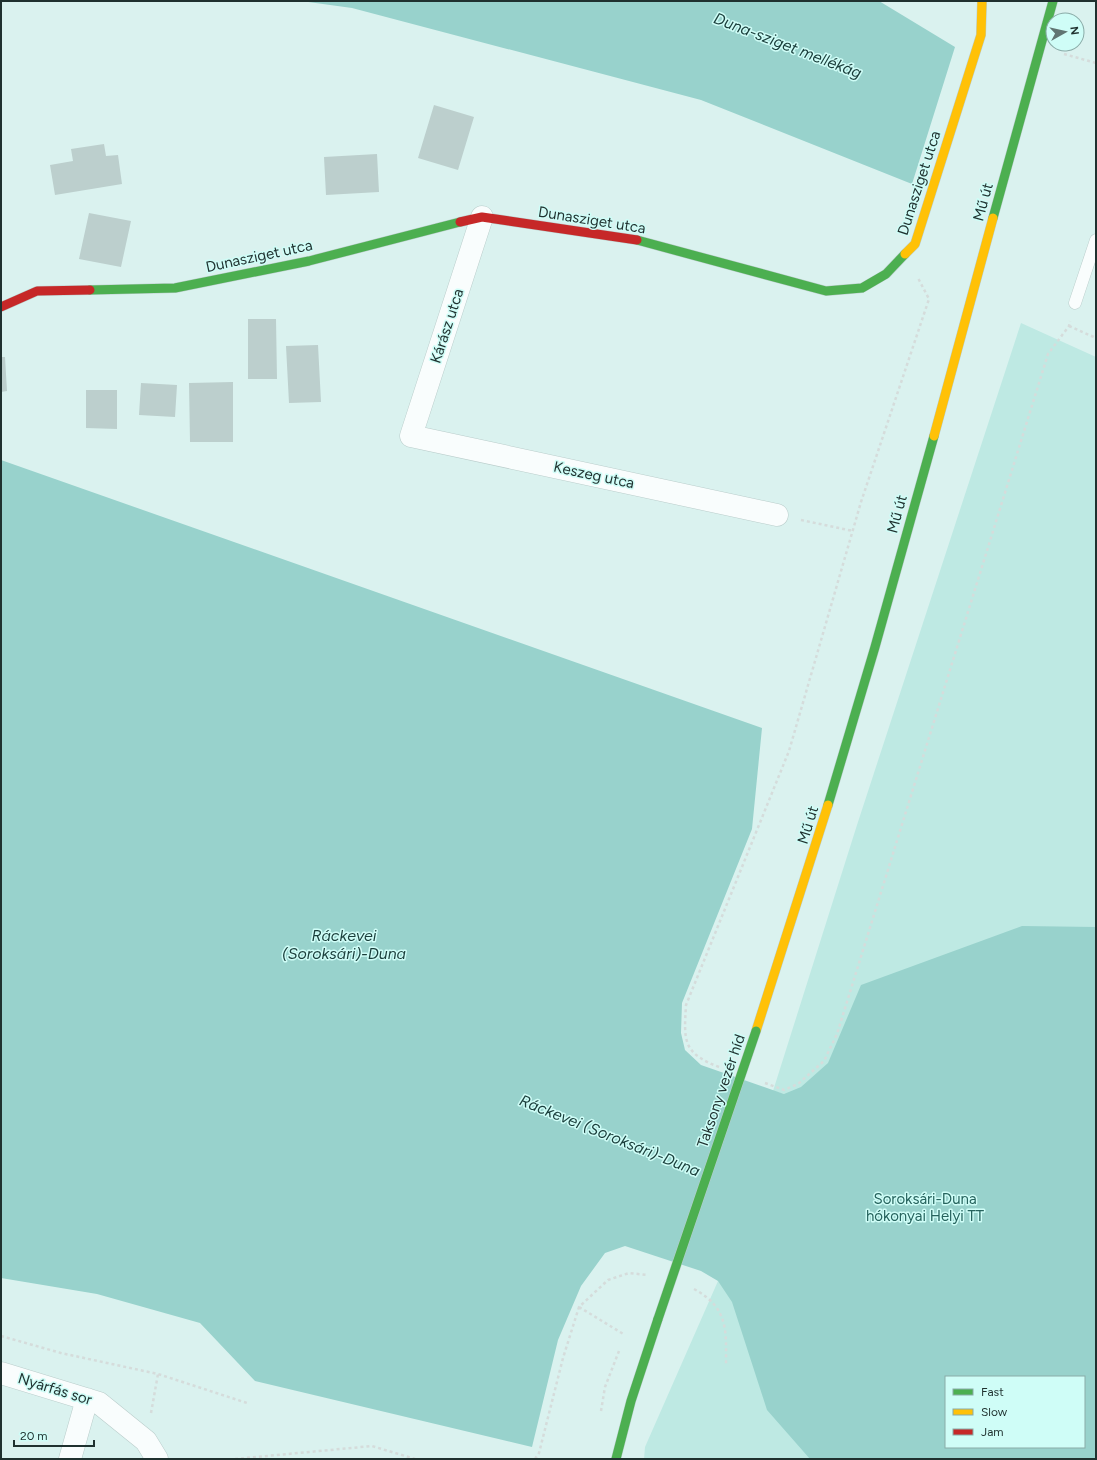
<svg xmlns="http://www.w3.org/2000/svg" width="1097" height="1460" viewBox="0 0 1097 1460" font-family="Figtree,sans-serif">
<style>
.green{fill:#bee9e3;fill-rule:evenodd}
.water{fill:#98d2cc;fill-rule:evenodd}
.building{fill:#bccfcd}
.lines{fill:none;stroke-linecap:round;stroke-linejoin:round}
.lane-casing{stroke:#bacdcb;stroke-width:13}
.street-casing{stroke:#bacdcb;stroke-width:23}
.fast-casing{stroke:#bacdcb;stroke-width:10}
.slow-casing{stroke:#bacdcb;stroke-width:10}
.jam-casing{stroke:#bacdcb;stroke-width:10}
.path{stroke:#d5dcdb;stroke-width:2.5;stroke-dasharray:3 3;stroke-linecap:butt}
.lane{stroke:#f9fdfd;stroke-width:12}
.street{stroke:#f9fdfd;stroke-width:22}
.fast{stroke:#4caf50;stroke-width:9}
.slow{stroke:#ffc107;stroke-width:9}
.jam{stroke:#c62828;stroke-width:9}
.fast-bridge-casing{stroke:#bacdcb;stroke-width:10;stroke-linecap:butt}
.fast-bridge{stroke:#4caf50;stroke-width:9}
.labels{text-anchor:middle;stroke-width:3;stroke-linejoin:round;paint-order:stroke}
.street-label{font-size:15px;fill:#1f312f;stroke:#cffdf7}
.park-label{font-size:15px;fill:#26635d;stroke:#cffdf7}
.water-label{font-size:16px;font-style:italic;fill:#1a3e3b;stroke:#cffdf7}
</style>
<rect width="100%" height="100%" fill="#daf2ef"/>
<!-- green -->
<path class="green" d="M 1021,323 L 1096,357 L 1096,1459 L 644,1459 L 645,1447 L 718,1281 L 784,1094 L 773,1091 L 857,825 ZM 946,1377 L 1084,1377 L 1084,1447 L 946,1447 Z"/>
<!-- water -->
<path class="water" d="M 301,1 L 879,1 L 955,47 L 912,184 L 701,100 L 352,8 Z
M 1,460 L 762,728 L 752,829 L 682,1003 L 681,1033 L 685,1050 L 701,1065 L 784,1094 L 801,1087 L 828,1063 L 861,985 L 1022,926 L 1096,927 L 1096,1459 L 810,1459 L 767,1410 L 732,1302 L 718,1281 L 701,1271 L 625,1246 L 605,1253 L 581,1286 L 558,1340 L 532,1447 L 255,1381 L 200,1323 L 97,1294 L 1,1278 ZM 946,1377 L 1084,1377 L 1084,1447 L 946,1447 Z"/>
<!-- building -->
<path class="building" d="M 434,105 L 474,117 L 458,170 L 418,158 Z
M 104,144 L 106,156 L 118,155 L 122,184 L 55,195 L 50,165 L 73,161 L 71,149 Z
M 377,154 L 379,192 L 326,195 L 324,157 Z
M 89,213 L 131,221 L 121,267 L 79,259 Z
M 248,319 L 276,319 L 277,379 L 248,379 Z
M 318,345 L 321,402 L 289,403 L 286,346 Z
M 1,357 L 5,357 L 7,391 L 1,392 Z
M 233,382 L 233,442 L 190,442 L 189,383 Z
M 141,383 L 177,385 L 175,417 L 139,415 Z
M 86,390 L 117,390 L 117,429 L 86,428 Z"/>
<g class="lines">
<!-- lane casing -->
<g class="lane-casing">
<path id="lane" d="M 1075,303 L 1096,240"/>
</g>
<!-- street casing -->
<g class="street-casing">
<path id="street" d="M 482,217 L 411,436 L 777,515
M 1,1373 L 99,1403 L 146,1441 L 157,1459
M 70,1459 L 87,1399"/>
</g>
<!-- fast casing -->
<g class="fast-casing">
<path id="fast" d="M 993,218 L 1053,1
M 637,240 L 826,291 L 862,288 L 886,274 L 905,254
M 90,290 L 175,288 L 309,261 L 460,222
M 828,805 L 875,647 L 934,436
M 616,1459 L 631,1401 L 658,1319"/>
</g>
<!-- slow casing -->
<g class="slow-casing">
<path id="slow" d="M 905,254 L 915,244 L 981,35 L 982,1
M 934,436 L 993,218
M 756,1031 L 828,805"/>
</g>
<!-- jam casing -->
<g class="jam-casing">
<path id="jam" d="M 460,222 L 482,217 L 637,240
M 1,307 L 37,291 L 90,290"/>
</g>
<!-- path -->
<path class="path" d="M 1064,54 L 1096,63
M 1069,326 L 1096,338
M 801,520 L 853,531
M 719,1067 C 682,1053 684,1040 686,1005 L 789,751 L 861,502 L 929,299 L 918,278
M 765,1083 L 784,1090 L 798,1084 L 824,1061 L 837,1034 L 1048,354 L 1069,326 L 1070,321
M 694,1289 C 729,1308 726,1331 726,1365
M 579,1307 L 625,1335
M 1,1336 L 61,1353 L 158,1374 L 247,1403
M 601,1411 L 605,1387 L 619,1351
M 151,1413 L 158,1374
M 235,1459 L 372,1446 L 415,1459
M 535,1459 L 539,1453 L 563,1358 L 579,1307 L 608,1280 L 629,1273 L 647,1275"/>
<!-- lane -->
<use href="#lane" class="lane"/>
<!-- street -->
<use href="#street" class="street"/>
<!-- fast -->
<use href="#fast" class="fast"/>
<!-- slow -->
<use href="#slow" class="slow"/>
<!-- jam -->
<use href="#jam" class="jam"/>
<!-- fast-bridge casing -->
<g class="fast-bridge-casing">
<path id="fast-bridge" d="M 658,1319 L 756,1031"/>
</g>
<!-- fast-bridge -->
<use href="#fast-bridge" class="fast-bridge"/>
</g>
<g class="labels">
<!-- street labels -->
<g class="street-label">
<text transform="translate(919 183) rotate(-72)" y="5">Dunasziget utca</text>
<text transform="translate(983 202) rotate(-75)" y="5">Mű út</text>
<text transform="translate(592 220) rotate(9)" y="5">Dunasziget utca</text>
<text transform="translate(259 256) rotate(-12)" y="5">Dunasziget utca</text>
<text transform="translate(447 326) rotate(-72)" y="5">Kárász utca</text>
<text transform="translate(594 475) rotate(12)" y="5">Keszeg utca</text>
<text transform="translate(897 514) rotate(-75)" y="5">Mű út</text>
<text transform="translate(808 825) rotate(-73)" y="5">Mű út</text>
<text transform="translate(721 1091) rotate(-71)" y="5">Taksony vezér híd</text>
<text transform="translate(55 1389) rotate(17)" y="5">Nyárfás sor</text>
</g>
<!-- park labels -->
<g class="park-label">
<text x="925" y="1204">Soroksári-Duna<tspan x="925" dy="17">hókonyai Helyi TT</tspan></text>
</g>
<!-- water labels -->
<g class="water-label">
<text transform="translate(788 45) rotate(21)" y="6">Duna-sziget mellékág</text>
<text x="344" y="941">Ráckevei<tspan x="344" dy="18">(Soroksári)-Duna</tspan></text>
<text transform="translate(610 1135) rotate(22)" y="6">Ráckevei (Soroksári)-Duna</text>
</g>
</g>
<!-- border -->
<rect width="1097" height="1460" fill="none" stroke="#1f312f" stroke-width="4"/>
<!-- legend -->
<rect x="945" y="1376" width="140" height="72" fill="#cffdf7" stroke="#89aba7"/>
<rect x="953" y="1389" width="20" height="6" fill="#4caf50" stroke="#89aba7"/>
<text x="981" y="1396" font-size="12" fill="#1f312f">Fast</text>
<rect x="953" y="1409" width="20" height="6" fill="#ffc107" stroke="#89aba7"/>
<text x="981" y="1416" font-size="12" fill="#1f312f">Slow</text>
<rect x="953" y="1429" width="20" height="6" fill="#c62828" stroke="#89aba7"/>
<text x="981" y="1436" font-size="12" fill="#1f312f">Jam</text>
<!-- north arrow -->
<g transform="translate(1065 32) rotate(82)"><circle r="19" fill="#cffdf7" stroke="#89aba7"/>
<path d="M0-3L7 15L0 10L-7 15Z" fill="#607572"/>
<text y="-6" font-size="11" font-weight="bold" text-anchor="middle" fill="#1f312f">N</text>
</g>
<!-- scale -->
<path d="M14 1440v6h80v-6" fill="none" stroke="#1f312f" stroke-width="2"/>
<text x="20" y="1440" font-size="12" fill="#1f312f" stroke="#cffdf7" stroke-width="3" paint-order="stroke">20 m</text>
</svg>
